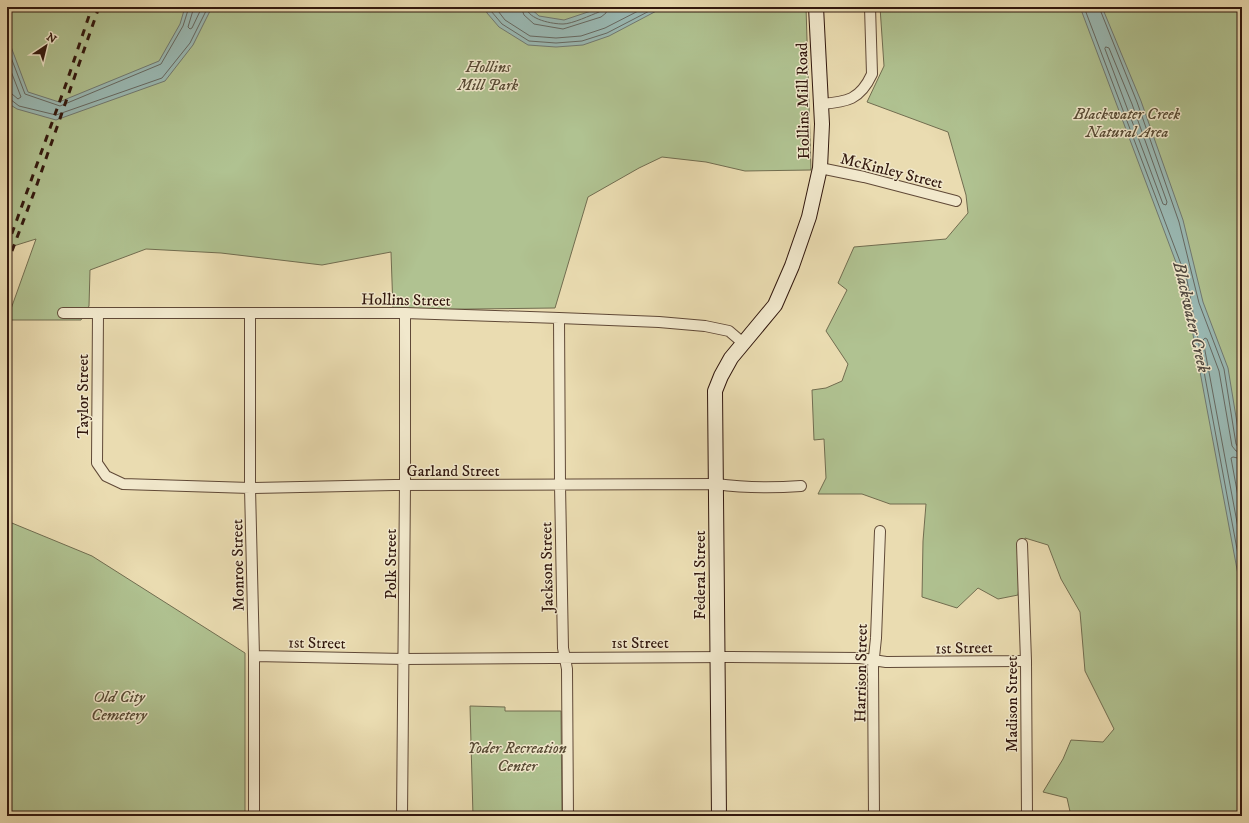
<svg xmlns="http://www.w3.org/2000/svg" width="1249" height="823" viewBox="0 0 1249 823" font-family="'IM FELL DW Pica',serif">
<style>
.green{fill:#b0c291;stroke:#716d50}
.water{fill:#9abab5;stroke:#707972}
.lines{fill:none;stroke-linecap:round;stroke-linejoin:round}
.shore{stroke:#666962;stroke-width:1}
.street-casing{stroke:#604937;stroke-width:12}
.secondary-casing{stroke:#32180e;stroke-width:16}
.street{stroke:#f1e8cc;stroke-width:10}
.secondary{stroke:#f1e8cc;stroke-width:14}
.rail{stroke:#32180e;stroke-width:3;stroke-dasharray:7 7;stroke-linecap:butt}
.labels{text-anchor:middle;stroke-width:3;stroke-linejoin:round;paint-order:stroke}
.park-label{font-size:16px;font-style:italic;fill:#584b35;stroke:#f1e8cc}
.street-label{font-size:16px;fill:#32180e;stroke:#f1e8cc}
.water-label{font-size:17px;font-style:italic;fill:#514940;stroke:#f1e8cc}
</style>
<rect width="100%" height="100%" fill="#eadcb1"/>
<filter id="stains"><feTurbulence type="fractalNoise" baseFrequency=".005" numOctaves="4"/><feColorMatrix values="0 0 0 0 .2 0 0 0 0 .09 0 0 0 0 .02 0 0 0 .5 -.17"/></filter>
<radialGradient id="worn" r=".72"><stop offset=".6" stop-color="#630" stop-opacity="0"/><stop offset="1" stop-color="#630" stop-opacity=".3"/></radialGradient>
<!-- green -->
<path class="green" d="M 7,7 L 806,7 L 811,170 L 745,171 L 706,162 L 662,157 L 639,168 L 588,197 L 555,308 L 393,310 L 391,252 L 322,265 L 221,253 L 146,249 L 90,270 L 89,306 L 81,320 L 7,320 L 36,239 L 7,248 Z
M 880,7 L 1242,7 L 1242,816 L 1071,816 L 1067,798 L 1043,792 L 1063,759 L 1071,740 L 1103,742 L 1114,729 L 1085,671 L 1080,612 L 1061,579 L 1048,545 L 1025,538 L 1018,595 L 998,599 L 978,588 L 957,608 L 922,597 L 923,541 L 926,504 L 890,504 L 862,494 L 818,494 L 826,478 L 824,439 L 814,440 L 812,390 L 826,388 L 842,381 L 848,364 L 826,331 L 847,290 L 838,283 L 854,247 L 946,239 L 968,213 L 966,195 L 948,132 L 867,102 L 884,66 Z
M 7,521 L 92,556 L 245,653 L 245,816 L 7,816 Z
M 470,706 L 505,707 L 505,711 L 561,711 L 562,816 L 473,816 Z"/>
<!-- water -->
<path class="water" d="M 185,7 L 212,7 L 193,45 L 165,81 L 56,120 L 17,109 L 9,104 L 7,101 L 7,36 L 28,92 L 59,102 L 159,61 L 180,24 Z
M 485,7 L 529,7 L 539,16 L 564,20 L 603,7 L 664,7 L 609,36 L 583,45 L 556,47 L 528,45 L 499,27 L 487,13 Z
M 1080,7 L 1102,7 L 1141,101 L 1183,220 L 1203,302 L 1228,368 L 1238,429 L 1242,461 L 1240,502 L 1242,512 L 1242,596 L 1183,281 Z"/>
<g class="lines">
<!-- shore -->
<path class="shore" d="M 194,7 L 188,27 L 190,29 L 192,28 L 202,7
M 489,7 L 491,11 L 502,24 L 529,41 L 556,43 L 582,41 L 607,33 L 657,7
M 495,7 L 505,20 L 530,36 L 556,38 L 581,36 L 605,28 L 646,7
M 521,7 L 524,15 L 534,24 L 563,29 L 601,17 L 606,13 L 607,7
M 526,7 C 528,20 553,24 563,24 C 572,24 591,15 599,12 L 602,10 L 602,7
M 1084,7 L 1187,280 L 1242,576
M 1099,7 L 1137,102 L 1179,222 L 1199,303 L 1224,369 L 1236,444 L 1238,447 L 1242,448
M 7,47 L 25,94 L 60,106 L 161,64 L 183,26 L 189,7
M 1106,47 L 1109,48 L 1132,104 L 1167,202 L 1166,205 L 1163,204 L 1105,49 Z
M 7,61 L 21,97 L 18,99 L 12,94 L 7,94
M 7,99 L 10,99 L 19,106 L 56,115 L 162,78 L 190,43 L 208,7
M 1242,453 L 1236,451 L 1232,446 L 1219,371 L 1207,339 L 1205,338 L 1203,340 L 1242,549
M 1242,459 L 1233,457 L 1231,458 L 1242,518"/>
<!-- street casing -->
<g class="street-casing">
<path id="street" d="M 821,104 C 847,102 860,100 872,74 L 870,7
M 820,168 L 864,177 L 956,201
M 63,313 L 405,313 L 559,318 L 659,322 L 705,326 L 729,331 L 743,343
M 98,313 L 97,463 L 106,476 L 123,484 L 250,488 L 394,485 L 716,484 C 745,488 773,488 801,486
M 250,314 L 250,488 L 254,656 L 254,816
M 559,318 L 560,485 L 563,648 L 567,669 L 568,816
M 1022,544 L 1026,661 L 1027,816
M 254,656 L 404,659 L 730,657 L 860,658 L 886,662 L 1026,661
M 402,816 L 405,485 L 405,313
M 874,816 L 873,667 L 876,638 L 880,531"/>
</g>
<!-- secondary casing -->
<g class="secondary-casing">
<path id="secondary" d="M 719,816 L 715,391 L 721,376 L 731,358 L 775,305 L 792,266 L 809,217 L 820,168 L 822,124 L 816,7"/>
</g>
<!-- street -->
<use href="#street" class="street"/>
<!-- secondary -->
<use href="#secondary" class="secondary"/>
<!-- rail -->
<path class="rail" d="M 7,247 L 66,84 L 92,7
M 7,264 L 35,190 L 99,7"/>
</g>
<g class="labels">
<!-- park labels -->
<g class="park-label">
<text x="488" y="72">Hollins<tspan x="488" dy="18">Mill Park</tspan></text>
<text x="1127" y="119">Blackwater Creek<tspan x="1127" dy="18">Natural Area</tspan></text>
<text x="119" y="702">Old City<tspan x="119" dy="18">Cemetery</tspan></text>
<text x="517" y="753">Yoder Recreation<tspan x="517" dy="18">Center</tspan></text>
</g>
<!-- street labels -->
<g class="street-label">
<text transform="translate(802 101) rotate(-91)" y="6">Hollins Mill Road</text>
<text transform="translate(892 170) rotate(14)" y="6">McKinley Street</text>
<text transform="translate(406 299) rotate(1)" y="6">Hollins Street</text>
<text transform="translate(82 396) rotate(-90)" y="6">Taylor Street</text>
<text x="453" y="476">Garland Street</text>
<text transform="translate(390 564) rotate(-90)" y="6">Polk Street</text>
<text transform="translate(237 565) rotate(-91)" y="6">Monroe Street</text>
<text transform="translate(546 567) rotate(-91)" y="6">Jackson Street</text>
<text transform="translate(699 575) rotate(-90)" y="6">Federal Street</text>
<text transform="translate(317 642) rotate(1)" y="6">1st Street</text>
<text x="640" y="648">1st Street</text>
<text transform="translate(964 647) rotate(-1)" y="6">1st Street</text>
<text transform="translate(860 673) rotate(-89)" y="6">Harrison Street</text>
<text transform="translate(1011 704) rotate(-90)" y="6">Madison Street</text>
</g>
<!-- water labels -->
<g class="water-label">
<text transform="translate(1192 317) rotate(77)" y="6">Blackwater Creek</text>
</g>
</g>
<!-- margin -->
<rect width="1249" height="823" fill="none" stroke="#eadcb1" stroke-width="24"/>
<rect x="8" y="8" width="1233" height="807" fill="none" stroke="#32180e" stroke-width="2"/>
<rect x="12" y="12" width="1225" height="799" fill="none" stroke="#32180e"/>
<!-- north arrow -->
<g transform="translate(46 46) rotate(35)" stroke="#f1e8cc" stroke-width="3" paint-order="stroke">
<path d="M0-3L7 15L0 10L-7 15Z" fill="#32180e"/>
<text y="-6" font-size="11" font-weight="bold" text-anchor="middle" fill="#32180e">N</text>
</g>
<rect width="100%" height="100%" filter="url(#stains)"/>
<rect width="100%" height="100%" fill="url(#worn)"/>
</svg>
